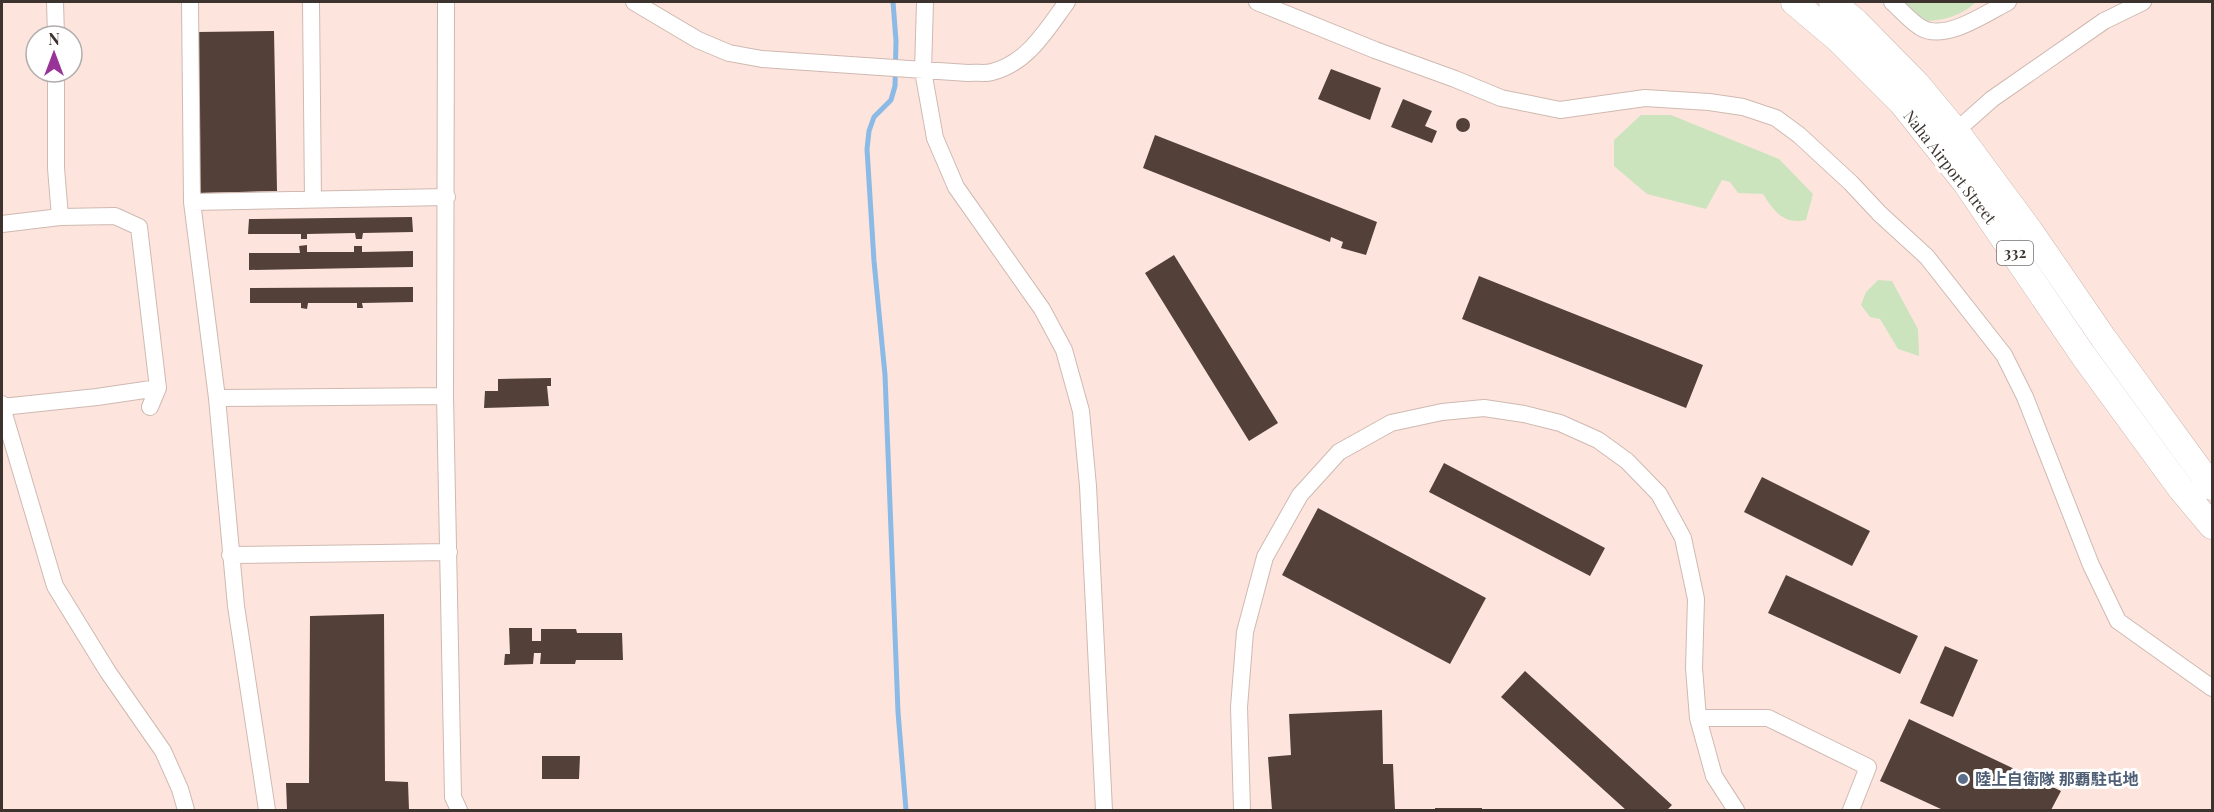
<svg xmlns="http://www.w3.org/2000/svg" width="2214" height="812" viewBox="0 0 2214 812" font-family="'Playfair Display','Noto Sans JP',serif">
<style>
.green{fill:#cbe4bd}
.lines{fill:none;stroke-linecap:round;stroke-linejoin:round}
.stream{stroke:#8abae5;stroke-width:5}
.building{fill:#524039}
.minor-casing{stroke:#cfb9b1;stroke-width:18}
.highway-casing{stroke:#cfb9b1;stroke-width:27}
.minor{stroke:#fff;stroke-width:16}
.highway{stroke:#fff;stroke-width:26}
.service-dot{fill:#5c6f8a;stroke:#fff;stroke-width:2}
.labels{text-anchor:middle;stroke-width:6;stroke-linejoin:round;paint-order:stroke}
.shield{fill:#fff;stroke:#76706d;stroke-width:1.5}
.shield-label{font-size:15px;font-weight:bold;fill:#3c332f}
.street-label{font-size:16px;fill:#3c332f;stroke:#fff}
.service-label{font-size:16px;font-weight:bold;fill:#4e5e75;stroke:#fff;text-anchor:start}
</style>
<rect width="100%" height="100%" fill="#fde5dd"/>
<!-- green -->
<path class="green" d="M 1901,2 L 1976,2 C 1963,15 1943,21 1924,21 Z
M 1641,115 L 1671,115 L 1779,159 L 1813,194 L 1806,220 C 1783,225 1774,211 1763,194 L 1738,193 L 1730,182 L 1722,180 L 1706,209 L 1647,194 L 1614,166 L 1614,140 Z
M 1878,280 L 1892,281 L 1918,329 L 1919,356 L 1898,349 L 1880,319 L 1870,317 L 1861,305 L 1866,292 Z"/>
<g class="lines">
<!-- stream -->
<path class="stream" d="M 893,2 L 896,41 L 895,86 L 891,100 L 874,117 L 869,131 L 867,149 L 874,261 L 885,375 L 898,712 L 906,810"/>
</g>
<!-- building -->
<path class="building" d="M 274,31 L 277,191 L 200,193 L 197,32 Z
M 1331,69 L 1381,88 L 1370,120 L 1318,99 Z
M 1403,99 L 1432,111 L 1425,126 L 1437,131 L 1432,143 L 1391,127 Z
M1456 125a7 7 0 1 1 14 0a7 7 0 1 1-14 0Z
M 1155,135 L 1377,222 L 1366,255 L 1341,248 L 1343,242 L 1331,237 L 1330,242 L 1143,168 Z
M 412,217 L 413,232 L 363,233 L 362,239 L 356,239 L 355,233 L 307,234 L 307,239 L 301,239 L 301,234 L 248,234 L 249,219 Z
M 307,245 L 307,252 L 354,252 L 354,246 L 362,246 L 362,252 L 413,251 L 413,267 L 249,270 L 249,253 L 300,253 L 299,246 Z
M 1174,255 L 1278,423 L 1249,441 L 1145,273 Z
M 1479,276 L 1703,365 L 1686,408 L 1462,319 Z
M 413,287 L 413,302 L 362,303 L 363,308 L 357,308 L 357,303 L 308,303 L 307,309 L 301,308 L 301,303 L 250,303 L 250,288 Z
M 551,378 L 551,386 L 547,386 L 549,406 L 484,408 L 485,391 L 498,391 L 498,379 Z
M 1444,463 L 1605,548 L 1590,576 L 1429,492 Z
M 1762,477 L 1870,531 L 1852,566 L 1744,512 Z
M 1318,508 L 1486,598 L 1450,664 L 1282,575 Z
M 1786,575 L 1918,636 L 1900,674 L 1768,613 Z
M 384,614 L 385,781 L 408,782 L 409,810 L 287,810 L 286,783 L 309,783 L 310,616 Z
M 509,628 L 532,628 L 532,641 L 541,641 L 541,629 L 576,629 L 577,633 L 622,633 L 623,660 L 576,660 L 575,664 L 540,664 L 541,653 L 534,653 L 533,664 L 504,665 L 505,654 L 510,654 Z
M 1945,646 L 1978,660 L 1953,717 L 1920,703 Z
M 1525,671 L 1672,805 L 1667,810 L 1626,810 L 1501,697 Z
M 1382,710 L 1383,764 L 1393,764 L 1395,810 L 1272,810 L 1268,757 L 1291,755 L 1289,714 Z
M 1909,719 L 2061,791 L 2051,810 L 1943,810 L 1880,781 Z
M 542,756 L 580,756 L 579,779 L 542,779 Z
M 1435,808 L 1482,808 L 1482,810 L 1435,810 Z"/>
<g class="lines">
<!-- minor casing -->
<g class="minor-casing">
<path id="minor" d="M 55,2 L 56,36
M 190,2 L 192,202
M 311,2 L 313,200
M 446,2 L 445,396 L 453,797 L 459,810
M 634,2 L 698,40 L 729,53 L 762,59 L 968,73 C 976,72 985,74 992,72 C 1028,63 1047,29 1067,2
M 925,2 L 923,71 L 935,138 L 956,187 L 1042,309 L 1064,350 L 1081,411 L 1088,486 L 1104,810
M 1257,2 L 1375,50 L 1455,79 L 1501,98 L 1560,110 L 1645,98 L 1709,102 L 1743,107 L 1776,118 L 1799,135 L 1851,183 L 1880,214 L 1927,257 L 2004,355 L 2025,397 L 2091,565 L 2118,621 L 2212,688
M 1892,2 C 1901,10 1910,21 1920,27 C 1944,43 1986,13 2008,2
M 56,72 L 56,168 L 60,217
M 1956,131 L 1992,99 L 2104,21 L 2143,2
M 2,224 L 60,217 L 115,216 L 139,227 L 158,388 L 150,407
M 445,396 L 217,398 L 192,202 L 447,197
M 217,398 L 236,606 L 267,810
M 2,404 L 2,407 L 97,397 L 158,388
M 2,407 L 55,586 L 108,672 L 163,751 L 180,789 L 186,810
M 230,555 L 449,552
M 1698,718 L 1768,718 L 1868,767 L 1851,810
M 1242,810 L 1239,707 L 1245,632 L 1265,557 L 1300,495 L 1339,452 L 1391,423 L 1442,412 L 1484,408 L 1524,414 L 1560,423 L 1598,440 L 1627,461 L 1659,494 L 1683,538 L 1696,599 L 1694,668 L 1698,718 L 1714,776 L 1736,810"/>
</g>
<!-- highway casing -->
<g class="highway-casing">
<path id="highway" d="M 1794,2 L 1839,40 L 1901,102 L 1965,182 L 2083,355 L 2181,489 L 2212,526
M 1832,2 L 1856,22 L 1917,84 L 1956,131 L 2030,231 L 2104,339 L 2212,487"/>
</g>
<!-- minor -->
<use href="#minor" class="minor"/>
<!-- highway -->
<use href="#highway" class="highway"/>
</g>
<!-- markers -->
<circle class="service-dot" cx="1963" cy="779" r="6"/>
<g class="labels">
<!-- shield labels -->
<rect class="shield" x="1997" y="241" width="36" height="24" rx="4.5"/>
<g class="shield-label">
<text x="2015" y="258">332</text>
</g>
<!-- street labels -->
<g class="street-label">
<text transform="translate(1950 167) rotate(52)" y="6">Naha Airport Street</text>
</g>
<!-- service labels -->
<g class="service-label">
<text x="1975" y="785">陸上自衛隊 那覇駐屯地</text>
</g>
</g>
<!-- border -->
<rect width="2214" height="812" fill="none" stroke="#3c332f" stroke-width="6"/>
<!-- north arrow -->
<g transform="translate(54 54)"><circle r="28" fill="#ffffff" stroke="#b1adac" stroke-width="1.5"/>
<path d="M0-4.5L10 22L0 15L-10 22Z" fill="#983398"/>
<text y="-9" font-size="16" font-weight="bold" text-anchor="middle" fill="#3c332f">N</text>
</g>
</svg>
